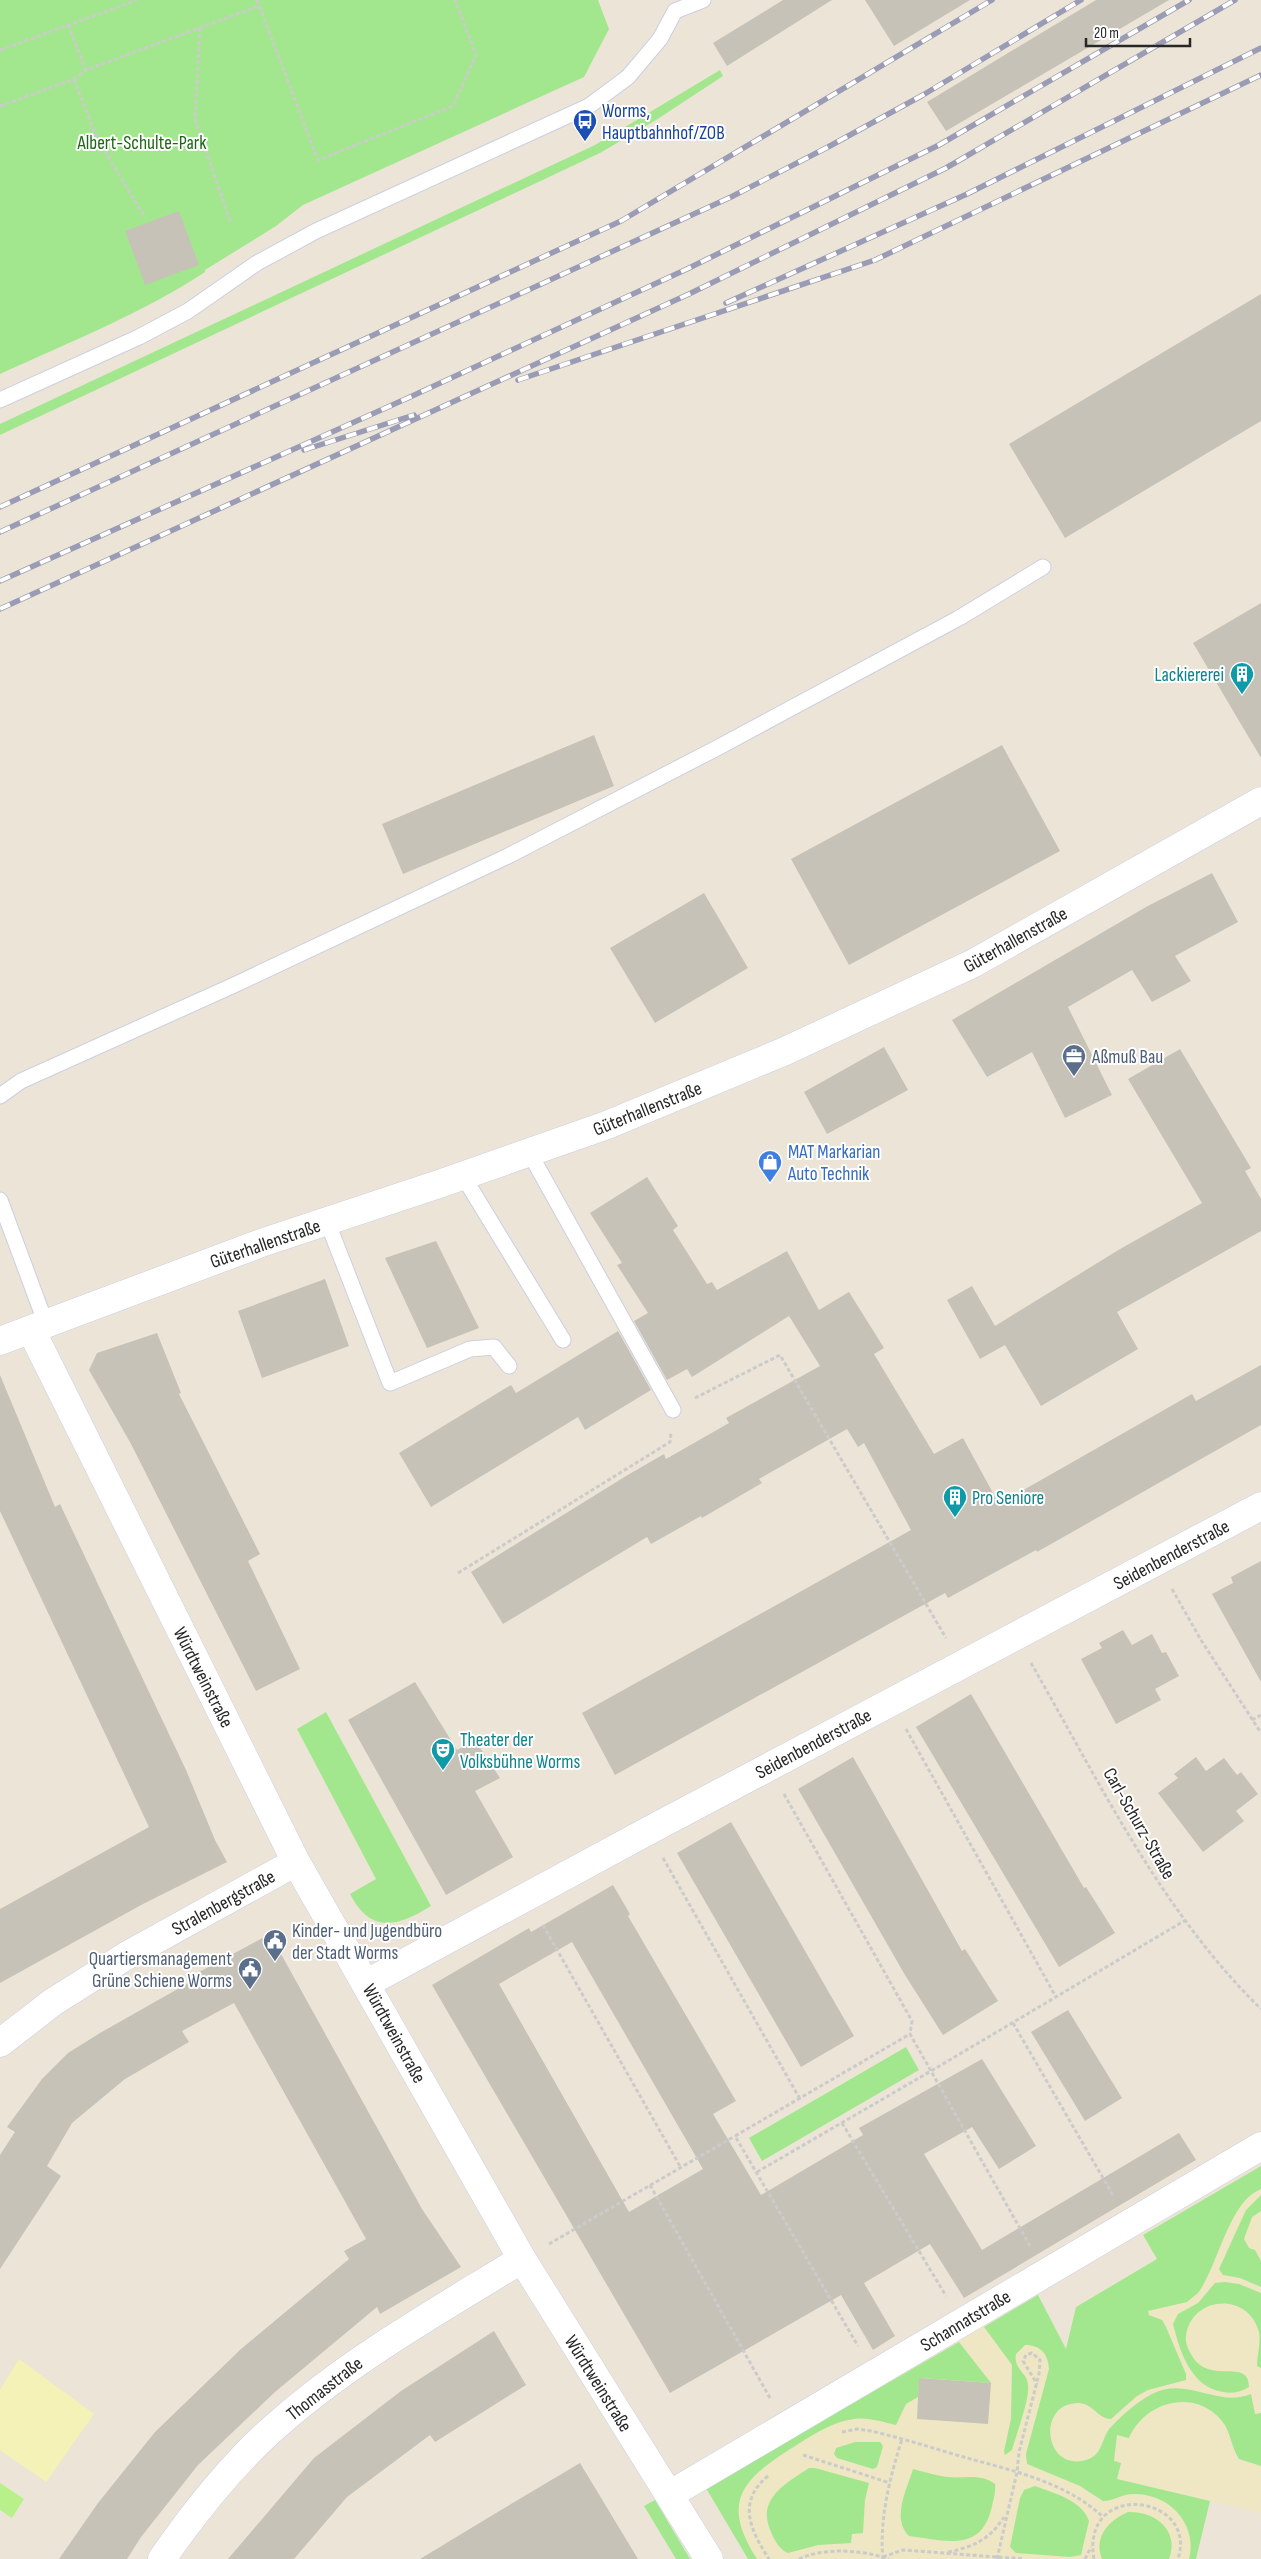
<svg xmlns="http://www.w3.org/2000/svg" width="1261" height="2559" viewBox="0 0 1261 2559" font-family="'Sofia Sans Condensed',sans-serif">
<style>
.education{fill:#efe6c4}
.green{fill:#a2e78e}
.sand{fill:#f4f2b6}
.pitch{fill:#b8f089}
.building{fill:#c6c2b7;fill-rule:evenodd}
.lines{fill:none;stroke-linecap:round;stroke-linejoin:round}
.lane-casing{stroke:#cccee2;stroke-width:17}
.street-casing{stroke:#cccee2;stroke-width:29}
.path{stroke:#cbcbcb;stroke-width:3;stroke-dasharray:4 2.5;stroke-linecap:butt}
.lane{stroke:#fff;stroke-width:15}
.street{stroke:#fff;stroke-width:28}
.rail-casing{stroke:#9a9bb4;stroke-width:5.5}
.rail{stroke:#fff;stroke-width:4;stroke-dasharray:11;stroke-linecap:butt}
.labels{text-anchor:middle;stroke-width:4;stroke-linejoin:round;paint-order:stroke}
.transit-label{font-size:19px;fill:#164399;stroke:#fff;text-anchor:start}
.park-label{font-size:19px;fill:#1b6813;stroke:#fff}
.culture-label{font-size:19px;fill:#0d838f;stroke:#fff;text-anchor:start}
.street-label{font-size:19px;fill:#272727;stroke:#fff}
.service-label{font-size:19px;fill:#4e5e75;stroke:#fff;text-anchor:start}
.shop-label{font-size:19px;fill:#366cbe;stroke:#fff;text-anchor:start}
</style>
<rect width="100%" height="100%" fill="#ece5d7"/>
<!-- education -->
<path class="education" d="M 1261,2166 L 1261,2513 L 1210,2501 L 1196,2559 L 748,2559 L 706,2488 L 1038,2295 L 1066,2349 L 1076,2307 L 1157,2259 L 1143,2235 Z"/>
<!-- green -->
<path class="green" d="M 0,0 L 598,0 L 609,29 L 584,77 L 303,205 L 276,226 L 205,270 L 205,272 C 141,314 70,342 0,374 Z
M 720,70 L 723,76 L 656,120 L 600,153 L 0,435 L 0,424 L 595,145 Z
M 326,1712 L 431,1906 C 397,1927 371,1934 350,1894 L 376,1879 L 297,1729 Z
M 906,2047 L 919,2070 L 762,2161 L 749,2138 Z
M 1261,2166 L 1261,2189 C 1229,2201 1218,2266 1198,2293 L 1187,2302 L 1148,2311 L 1149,2315 L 1162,2320 L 1166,2327 L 1186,2374 L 1186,2380 L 1148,2390 L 1137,2396 L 1111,2419 C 1098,2419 1093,2403 1078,2403 C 1038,2403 1043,2467 1082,2461 C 1104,2457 1100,2440 1110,2428 C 1121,2416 1137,2402 1152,2394 C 1188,2376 1216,2408 1251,2394 L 1255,2414 L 1261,2413 L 1261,2466 L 1239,2459 C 1231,2447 1231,2432 1222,2421 C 1195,2388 1145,2401 1129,2438 L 1117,2435 L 1114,2461 L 1121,2463 L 1117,2479 L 1210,2501 L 1196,2559 L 1189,2559 C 1198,2524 1169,2493 1133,2494 C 1122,2494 1114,2501 1103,2501 L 1080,2486 L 1027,2464 L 1026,2454 L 1049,2369 C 1048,2354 1041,2345 1025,2345 L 1016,2354 C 1013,2369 1028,2373 1028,2385 C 1030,2399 1016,2435 1012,2450 L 1005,2455 L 1004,2451 L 1011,2419 L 1012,2365 L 984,2327 L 1038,2295 L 1066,2349 L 1076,2307 L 1157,2259 L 1143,2235 Z
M 1261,2195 L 1261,2211 L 1252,2217 L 1244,2239 L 1249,2248 L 1255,2250 L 1261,2261 L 1261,2287 L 1240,2278 L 1223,2275 L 1219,2269 L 1246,2210 Z
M 1225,2282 L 1239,2284 L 1261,2293 L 1261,2368 L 1257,2366 C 1257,2355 1261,2344 1259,2332 C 1248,2291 1191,2296 1186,2336 C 1185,2342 1188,2349 1191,2354 C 1208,2387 1249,2356 1249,2387 C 1241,2392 1232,2394 1223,2392 C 1191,2387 1180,2352 1173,2324 L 1178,2314 L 1198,2303 L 1215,2283 Z
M 959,2342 L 991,2383 L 920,2378 L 918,2397 L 906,2404 L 896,2425 C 883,2422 868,2417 854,2419 C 832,2422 814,2434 795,2446 C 744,2478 719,2500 757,2559 L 748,2559 L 706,2488 Z
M 855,2442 L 880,2442 L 883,2446 L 877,2467 L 873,2469 L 837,2458 L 834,2454 L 836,2448 Z
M 809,2468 L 815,2468 L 869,2483 L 865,2500 L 863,2533 L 852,2534 L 851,2543 L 818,2545 L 788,2553 C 780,2550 774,2540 771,2532 C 756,2499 785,2484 809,2468 Z
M 913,2469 C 925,2472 937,2476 948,2477 C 965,2479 980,2473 995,2484 C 996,2493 993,2501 991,2510 C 980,2553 943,2540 909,2536 C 891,2519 907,2489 913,2469 Z
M 1035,2486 C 1053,2493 1082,2500 1089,2521 L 1081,2555 L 1070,2557 L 1016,2553 L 1010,2547 L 1020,2498 L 1024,2490 Z
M 655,2500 L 690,2559 L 676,2559 L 644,2506 Z
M 1128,2512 C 1154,2511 1180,2529 1169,2559 L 1102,2559 C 1093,2537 1109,2520 1128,2512 Z"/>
<!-- sand -->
<path class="sand" d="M 19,2359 L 94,2414 L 46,2482 L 0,2450 L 0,2390 Z"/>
<!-- pitch -->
<path class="pitch" d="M 0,2483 L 24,2499 L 12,2518 L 0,2510 Z"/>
<!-- building -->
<path class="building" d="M 783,0 L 832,0 L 727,66 L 713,43 Z
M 865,0 L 970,0 L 894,46 Z
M 1096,0 L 1169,0 L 946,131 L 927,102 Z
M 179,211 L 199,265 L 145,285 L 125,231 Z
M 1261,294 L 1261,421 L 1065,538 L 1009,444 Z
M 1261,603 L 1261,758 L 1193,643 Z
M 594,735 L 614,786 L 403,874 L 382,824 Z
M 1002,745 L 1060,851 L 849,965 L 791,859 Z
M 1212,873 L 1238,922 L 1175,956 L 1191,981 L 1152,1002 L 1132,970 L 1068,1007 L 1112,1095 L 1065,1118 L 1032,1052 L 987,1077 L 952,1020 L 1146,907 Z
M 704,893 L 748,968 L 655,1023 L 610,948 Z
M 884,1047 L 908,1090 L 827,1134 L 804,1092 Z
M 1180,1049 L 1251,1168 L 1245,1171 L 1261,1199 L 1261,1231 L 1117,1312 L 1138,1349 L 1041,1406 L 1005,1345 L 980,1359 L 947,1300 L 972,1286 L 995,1326 L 1120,1249 L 1202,1203 L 1128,1079 Z
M 647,1177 L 678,1226 L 673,1230 L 707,1284 L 712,1282 L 717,1290 L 787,1251 L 819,1310 L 849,1292 L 884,1348 L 874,1354 L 934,1454 L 963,1438 L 999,1504 L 1192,1394 L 1196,1401 L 1261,1365 L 1261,1425 L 1037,1552 L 1036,1550 L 948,1598 L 945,1593 L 615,1775 L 582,1713 L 911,1530 L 864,1443 L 858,1447 L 847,1429 L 759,1479 L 762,1483 L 702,1518 L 701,1516 L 651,1544 L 647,1537 L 503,1624 L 471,1572 L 626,1476 L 664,1454 L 666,1459 L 729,1423 L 726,1418 L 820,1366 L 789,1316 L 692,1377 L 687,1369 L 667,1380 L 634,1321 L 648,1313 L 617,1265 L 622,1263 L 590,1213 Z
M 436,1241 L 479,1328 L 427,1348 L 385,1258 Z
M 325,1279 L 349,1346 L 262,1378 L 238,1311 Z
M 618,1331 L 651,1390 L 585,1430 L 578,1417 L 431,1507 L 399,1453 L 511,1385 L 516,1393 Z
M 157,1333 L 181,1393 L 179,1394 L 260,1554 L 248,1561 L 300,1669 L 256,1691 L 131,1444 L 89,1370 L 97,1353 Z
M 0,1375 L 55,1507 L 60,1504 L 186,1770 L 215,1840 L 227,1862 L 143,1904 L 0,1983 L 0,1909 L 149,1827 L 0,1511 Z
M 1261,1561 L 1261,1682 L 1212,1594 L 1233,1583 L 1231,1577 Z
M 1123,1630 L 1132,1645 L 1152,1634 L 1162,1653 L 1166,1652 L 1179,1676 L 1155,1689 L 1161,1700 L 1116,1724 L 1081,1659 L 1102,1648 L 1099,1643 Z
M 415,1682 L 457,1750 L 475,1740 L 500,1778 L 475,1791 L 513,1857 L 446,1895 L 348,1720 Z
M 971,1694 L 1084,1888 L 1086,1887 L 1115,1933 L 1059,1967 L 916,1727 Z
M 853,1757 L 962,1951 L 965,1949 L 998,2001 L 943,2035 L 905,1975 L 798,1789 Z
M 1196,1757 L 1206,1771 L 1224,1758 L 1237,1775 L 1241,1772 L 1258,1794 L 1236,1811 L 1244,1821 L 1203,1852 L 1158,1793 L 1178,1778 L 1174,1774 Z
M 731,1822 L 854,2036 L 801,2067 L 677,1853 Z
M 613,1885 L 630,1914 L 628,1916 L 736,2101 L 713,2114 L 761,2195 L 863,2135 L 859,2128 L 982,2059 L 1036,2146 L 999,2169 L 972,2127 L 924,2154 L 982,2250 L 1179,2133 L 1196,2160 L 964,2298 L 930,2244 L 864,2283 L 895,2336 L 873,2350 L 841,2295 L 670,2393 L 432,1985 L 529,1928 L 531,1932 ZM 572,1942 L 703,2169 L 629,2212 L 499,1984 Z
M 270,1934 L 422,2209 L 461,2267 L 380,2314 L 377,2307 L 275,2392 L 198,2465 L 141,2537 L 127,2559 L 59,2559 L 98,2503 L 155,2432 L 241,2349 L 349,2259 L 344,2251 L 366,2239 L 234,2003 L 182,2031 L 189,2042 L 125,2079 L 72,2123 L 47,2166 L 61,2176 L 0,2269 L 0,2155 L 15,2132 L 7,2127 L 42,2079 L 68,2053 L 100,2033 L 190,1982 L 188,1978 Z
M 1068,2010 L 1122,2098 L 1085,2121 L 1031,2032 Z
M 494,2331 L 526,2385 L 435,2442 L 430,2435 L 347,2497 L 294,2559 L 228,2559 L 314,2458 L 401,2391 Z
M 919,2378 L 991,2383 L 988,2424 L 917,2419 Z
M 580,2463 L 638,2559 L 420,2559 L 496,2513 Z"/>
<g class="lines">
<!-- lane casing -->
<g class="lane-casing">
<path id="lane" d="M 0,400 L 139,337 L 188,311 L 257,263 L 316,231 L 589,106 L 628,77 L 660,39 L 675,11 L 703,0
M 0,1096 L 21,1081 L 232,986 L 508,856 L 717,748 L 959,618 L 1043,567
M 529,1152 L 673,1410
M 463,1176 L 563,1340
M 0,1200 L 46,1324
M 327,1221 L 390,1383 L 470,1349 L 494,1347 L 509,1366"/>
</g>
<!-- street casing -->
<g class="street-casing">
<path id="street" d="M 31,1330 L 296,1862 L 522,2259 L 709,2559
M 0,1341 L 264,1242 L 439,1184 L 607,1125 L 783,1052 L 974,963 L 1261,801
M 367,1983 L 648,1831 L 1261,1506
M 0,2043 L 53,2002 L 126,1956 L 296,1862
M 669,2495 L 1261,2146
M 162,2559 C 195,2511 234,2462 278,2424 C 352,2359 438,2311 522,2259"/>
</g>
<!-- path -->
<path class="path" d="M 257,0 L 318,160 L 453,106 L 476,55 L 455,0
M 68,25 L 86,70
M 200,28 L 195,119 L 230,221
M 0,50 L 137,0
M 74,79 L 96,136 L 145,218
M 0,106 L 74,79 L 86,70 L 259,6
M 695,1398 L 780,1355 L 946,1638
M 458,1573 L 670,1442 L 671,1433
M 1172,1589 L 1201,1640 L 1261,1733
M 1031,1663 C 1100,1783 1161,1911 1261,2009
M 1252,1720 L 1261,1715
M 906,1729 L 1056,1997
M 784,1794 L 912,2021 L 910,2034
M 663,1858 L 800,2099
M 543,1925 L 681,2168
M 1013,2023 L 1114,2197
M 842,2123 L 946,2296
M 757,2172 L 931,2071 L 910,2034 L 735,2136 L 858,2346
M 650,2185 L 770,2398
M 549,2244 L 735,2136
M 1030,2246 L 931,2071 L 1184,1921
M 842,2432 L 857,2429 L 871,2431 C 901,2438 930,2447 960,2456 C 1009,2470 1065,2481 1103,2517
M 803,2455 L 890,2483
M 768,2476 C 736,2502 751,2531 769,2559
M 948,2552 C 974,2547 990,2539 1004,2517
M 883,2557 L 903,2550 L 1024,2559
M 799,2559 C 824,2547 863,2550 889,2559
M 883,2559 C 879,2519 890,2477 902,2439
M 997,2559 L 1017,2472 L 1019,2452 L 1039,2374 L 1040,2360 L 1032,2353 L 1026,2355 L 1023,2361 L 1037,2384
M 1085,2559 L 1091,2547
M 1094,2559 C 1080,2479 1199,2494 1178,2559"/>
<!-- lane -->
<use href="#lane" class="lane"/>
<!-- street -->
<use href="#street" class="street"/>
<!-- rail casing -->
<g class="rail-casing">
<path id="rail" d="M 726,303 L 967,194 L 1261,48
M 518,380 L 875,260 L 1261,75
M 304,450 L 414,415
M 0,507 L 621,221 L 992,0
M 0,532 L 731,197 L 828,147 L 923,95 L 1081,0
M 0,581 L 410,397 L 687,269 L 939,145 L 1189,0
M 0,609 L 689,294 L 946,168 L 1235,0"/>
</g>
<!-- rail -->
<use href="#rail" class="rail"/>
</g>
<!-- icons -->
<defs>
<g id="bus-pin" transform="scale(1.25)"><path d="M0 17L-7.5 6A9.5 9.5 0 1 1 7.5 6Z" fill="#1a4fb4" stroke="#fff"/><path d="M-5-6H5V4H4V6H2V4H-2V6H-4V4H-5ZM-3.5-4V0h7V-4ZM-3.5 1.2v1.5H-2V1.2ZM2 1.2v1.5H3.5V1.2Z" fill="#fff"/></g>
<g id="building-pin" transform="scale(1.25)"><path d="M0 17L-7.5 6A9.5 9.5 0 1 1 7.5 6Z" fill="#0f9aa8" stroke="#fff"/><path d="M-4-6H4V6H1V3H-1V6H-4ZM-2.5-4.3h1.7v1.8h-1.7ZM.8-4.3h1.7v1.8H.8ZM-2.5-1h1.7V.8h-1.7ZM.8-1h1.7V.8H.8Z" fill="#fff"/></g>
<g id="office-pin" transform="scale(1.25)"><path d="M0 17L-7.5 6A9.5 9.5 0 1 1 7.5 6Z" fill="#5c6f8a" stroke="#fff"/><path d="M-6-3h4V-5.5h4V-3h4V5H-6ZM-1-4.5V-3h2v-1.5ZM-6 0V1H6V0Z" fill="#fff"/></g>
<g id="shop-pin" transform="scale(1.25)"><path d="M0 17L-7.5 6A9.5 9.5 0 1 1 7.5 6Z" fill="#3f7fe0" stroke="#fff"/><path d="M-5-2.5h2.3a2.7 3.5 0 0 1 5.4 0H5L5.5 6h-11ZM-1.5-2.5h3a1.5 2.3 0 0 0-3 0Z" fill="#fff"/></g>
<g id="theatre-pin" transform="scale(1.25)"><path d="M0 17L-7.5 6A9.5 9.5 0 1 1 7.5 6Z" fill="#0f9aa8" stroke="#fff"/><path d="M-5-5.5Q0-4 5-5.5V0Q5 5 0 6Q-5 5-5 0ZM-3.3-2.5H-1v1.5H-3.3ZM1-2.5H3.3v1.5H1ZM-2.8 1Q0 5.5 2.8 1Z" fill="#fff"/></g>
<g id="civic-pin" transform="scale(1.25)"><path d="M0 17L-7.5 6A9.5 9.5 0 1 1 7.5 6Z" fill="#5c6f8a" stroke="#fff"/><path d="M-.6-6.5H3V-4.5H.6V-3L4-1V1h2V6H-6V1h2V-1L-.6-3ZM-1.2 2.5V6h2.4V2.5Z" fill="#fff"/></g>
</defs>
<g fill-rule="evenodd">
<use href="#bus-pin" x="585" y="121"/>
<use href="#building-pin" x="1242" y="674"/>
<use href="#office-pin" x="1074" y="1056"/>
<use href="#shop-pin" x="770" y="1162"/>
<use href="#building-pin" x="955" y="1497"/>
<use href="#theatre-pin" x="443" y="1750"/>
<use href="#civic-pin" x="275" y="1941"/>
<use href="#civic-pin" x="250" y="1969"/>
</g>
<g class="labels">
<!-- transit labels -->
<g class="transit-label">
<text x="602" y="117">Worms,<tspan x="602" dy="22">Hauptbahnhof/ZOB</tspan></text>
</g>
<!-- park labels -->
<g class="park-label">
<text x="142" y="149">Albert-Schulte-Park</text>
</g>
<!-- culture labels -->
<g class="culture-label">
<text x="1224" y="681" text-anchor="end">Lackiererei</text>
<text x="972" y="1504">Pro Seniore</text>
<text x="460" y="1746">Theater der<tspan x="460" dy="22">Volksbühne Worms</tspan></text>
</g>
<!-- street labels -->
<g class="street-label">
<text transform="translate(1015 939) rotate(-29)" y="7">Güterhallenstraße</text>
<text transform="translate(647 1108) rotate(-22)" y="7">Güterhallenstraße</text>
<text transform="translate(265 1243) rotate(-19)" y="7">Güterhallenstraße</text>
<text transform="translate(1171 1554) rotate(-28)" y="7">Seidenbenderstraße</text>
<text transform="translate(204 1677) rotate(63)" y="7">Würdtweinstraße</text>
<text transform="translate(813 1743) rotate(-28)" y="7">Seidenbenderstraße</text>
<text transform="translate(1140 1823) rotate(60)" y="7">Carl-Schurz-Straße</text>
<text transform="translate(223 1902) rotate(-29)" y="7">Stralenbergstraße</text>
<text transform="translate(395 2033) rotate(61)" y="7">Würdtweinstraße</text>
<text transform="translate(965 2320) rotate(-31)" y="7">Schannatstraße</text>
<text transform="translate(599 2383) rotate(58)" y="7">Würdtweinstraße</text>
<text transform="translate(324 2388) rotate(-38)" y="7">Thomasstraße</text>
</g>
<!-- service labels -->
<g class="service-label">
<text x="1092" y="1063">Aßmuß Bau</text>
<text x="292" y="1937">Kinder- und Jugendbüro<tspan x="292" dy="22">der Stadt Worms</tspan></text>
<text x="232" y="1965" text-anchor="end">Quartiersmanagement<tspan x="232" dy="22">Grüne Schiene Worms</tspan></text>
</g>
<!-- shop labels -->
<g class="shop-label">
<text x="788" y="1158">MAT Markarian<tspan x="788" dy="22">Auto Technik</tspan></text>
</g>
</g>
<!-- scale -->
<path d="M1086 38v8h104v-8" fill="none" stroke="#272727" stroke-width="2.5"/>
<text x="1094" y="38" font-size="15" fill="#272727" stroke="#ffffff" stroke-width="4" paint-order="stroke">20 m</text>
</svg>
